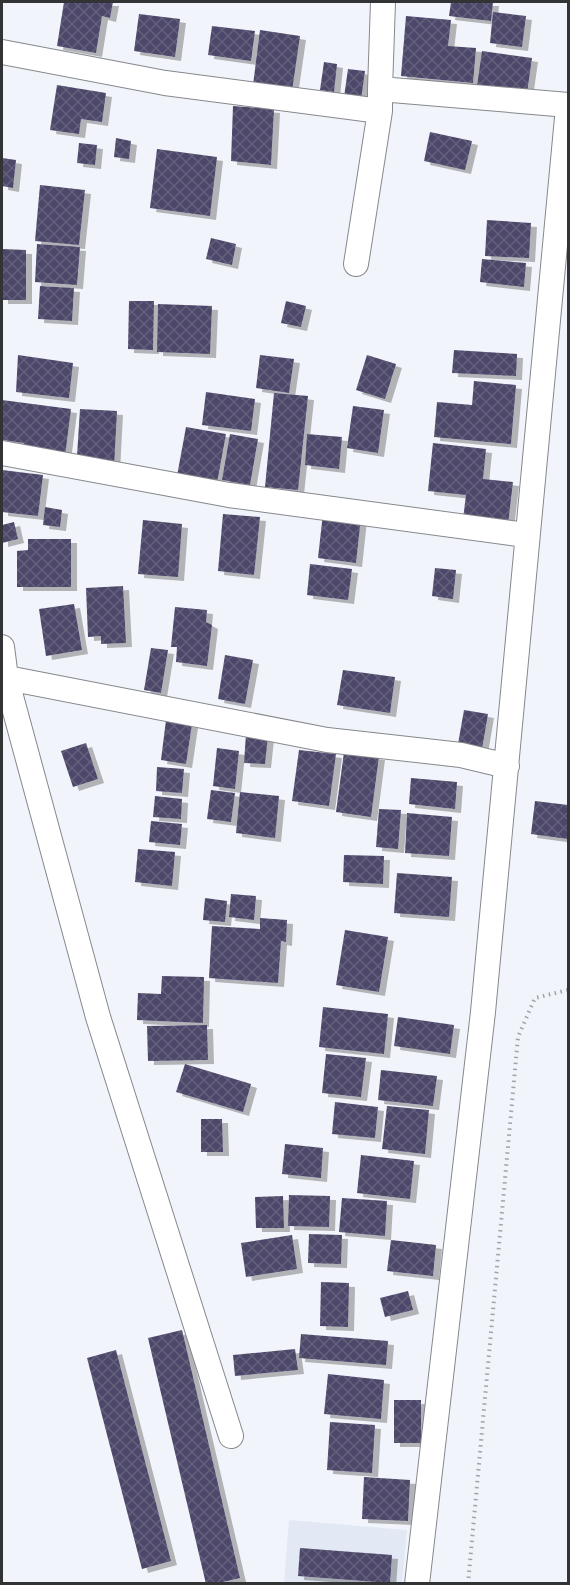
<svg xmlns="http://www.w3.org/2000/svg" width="570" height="1585" viewBox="0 0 570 1585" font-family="'Work Sans',sans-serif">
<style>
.built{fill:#e2e9f5}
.building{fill:url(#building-cross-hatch);filter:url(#shadow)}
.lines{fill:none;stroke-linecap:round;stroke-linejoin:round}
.street-casing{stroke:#85888c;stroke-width:26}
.path{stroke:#a1a4a8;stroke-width:4;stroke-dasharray:1.5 4.5;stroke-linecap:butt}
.street{stroke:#fff;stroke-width:24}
</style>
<defs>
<pattern id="building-cross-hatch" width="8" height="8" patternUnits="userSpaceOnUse" patternTransform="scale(1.5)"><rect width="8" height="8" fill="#4d476b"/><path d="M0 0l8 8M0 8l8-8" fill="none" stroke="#64607c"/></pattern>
<filter id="shadow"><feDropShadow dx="6" dy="4" stdDeviation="0" flood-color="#0004"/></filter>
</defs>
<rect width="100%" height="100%" fill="#f1f4fa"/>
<!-- built -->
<path class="built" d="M 289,1520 L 407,1530 L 402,1583 L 284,1584 Z"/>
<!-- building -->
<path class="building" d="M 64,2 L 113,2 L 110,18 L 102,16 L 96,53 L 57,46 Z
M 451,2 L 493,2 L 491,21 L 449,16 Z
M 493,12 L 526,16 L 522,47 L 490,43 Z
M 139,14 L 180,19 L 175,57 L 134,51 Z
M 406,16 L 451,20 L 448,46 L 476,48 L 473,83 L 401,76 Z
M 212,26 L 255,31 L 251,61 L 208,55 Z
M 260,30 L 300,36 L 292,91 L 253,85 Z
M 482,51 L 532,58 L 527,93 L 477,86 Z
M 324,62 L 337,64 L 334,92 L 320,90 Z
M 348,69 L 365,71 L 361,100 L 344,97 Z
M 57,85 L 106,93 L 102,122 L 81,119 L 79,134 L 50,130 Z
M 233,106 L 274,109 L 271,165 L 231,161 Z
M 430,132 L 472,141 L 465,170 L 424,161 Z
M 116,138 L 131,141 L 129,159 L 114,157 Z
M 79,143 L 97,145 L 95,165 L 77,163 Z
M 157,149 L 217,157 L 210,216 L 150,208 Z
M 2,158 L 16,160 L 13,188 L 2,186 Z
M 40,185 L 85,190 L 79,245 L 35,241 Z
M 487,220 L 531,223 L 529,258 L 485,256 Z
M 211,238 L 236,244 L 232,265 L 206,259 Z
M 37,244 L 80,247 L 77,285 L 35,282 Z
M 2,249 L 26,250 L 26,300 L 2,300 Z
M 482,259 L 526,263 L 524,287 L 480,282 Z
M 40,286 L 74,288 L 72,321 L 38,319 Z
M 129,301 L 154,301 L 153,350 L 128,349 Z
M 286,301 L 306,306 L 301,327 L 281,323 Z
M 158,304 L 212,306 L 210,354 L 157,352 Z
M 454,350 L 517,354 L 516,376 L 452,373 Z
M 18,355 L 73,363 L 69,398 L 16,392 Z
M 260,355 L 294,359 L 289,393 L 256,388 Z
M 367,355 L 396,364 L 385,399 L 356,390 Z
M 474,381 L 516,385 L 511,444 L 434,437 L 437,402 L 472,405 Z
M 206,392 L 255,399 L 251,431 L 202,425 Z
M 274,393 L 308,396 L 298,490 L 265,487 Z
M 2,400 L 71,409 L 65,456 L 23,451 L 24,443 L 2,440 Z
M 353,406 L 384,410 L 378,453 L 347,448 Z
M 80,409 L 117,411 L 114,467 L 77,456 Z
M 186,427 L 226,434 L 217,483 L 177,476 Z
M 230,434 L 258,439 L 250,485 L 222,480 Z
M 307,434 L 342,437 L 339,469 L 305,465 Z
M 433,443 L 486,449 L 483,479 L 513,482 L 508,524 L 463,519 L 466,495 L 428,491 Z
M 2,470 L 43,475 L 38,516 L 2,512 Z
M 45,507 L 62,510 L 60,527 L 43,525 Z
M 323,513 L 361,517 L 356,563 L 318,558 Z
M 223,514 L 260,517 L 254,575 L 218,571 Z
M 143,520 L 182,524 L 178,577 L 138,574 Z
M 14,522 L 18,539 L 2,543 L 2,525 Z
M 28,539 L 71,539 L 71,587 L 17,587 L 17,551 L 28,550 Z
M 310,564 L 352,569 L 348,600 L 307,595 Z
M 435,568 L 456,570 L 453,599 L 432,596 Z
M 123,586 L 126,643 L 101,644 L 101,636 L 88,637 L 86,588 Z
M 74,604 L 82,650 L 46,656 L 39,609 Z
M 175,607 L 207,610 L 206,622 L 212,625 L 207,666 L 176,662 L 177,647 L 171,647 Z
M 151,648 L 168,650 L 161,693 L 144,690 Z
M 225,655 L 253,660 L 245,704 L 218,699 Z
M 343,670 L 395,677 L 390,713 L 337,705 Z
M 464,710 L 488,714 L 482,749 L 458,744 Z
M 166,720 L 192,724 L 186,764 L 161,760 Z
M 246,734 L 268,736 L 265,764 L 244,763 Z
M 86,743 L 98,779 L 73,787 L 61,751 Z
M 217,748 L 239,751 L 235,789 L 213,786 Z
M 299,750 L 336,754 L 329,806 L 292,801 Z
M 344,752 L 379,756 L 371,817 L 336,812 Z
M 157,767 L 184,769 L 182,793 L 156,791 Z
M 411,778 L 457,782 L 455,809 L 409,804 Z
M 211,790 L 235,793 L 231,822 L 207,819 Z
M 240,792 L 279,796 L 275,838 L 236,833 Z
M 155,796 L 182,799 L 181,819 L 153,817 Z
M 535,801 L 568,805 L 568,839 L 531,834 Z
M 379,809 L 401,810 L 398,849 L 376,847 Z
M 407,813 L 452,817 L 449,856 L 405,853 Z
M 151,821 L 182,824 L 180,845 L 149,842 Z
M 138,849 L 175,852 L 172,886 L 135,882 Z
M 344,855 L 384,856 L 383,884 L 343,882 Z
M 397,873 L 452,877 L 449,917 L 394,913 Z
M 231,894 L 256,896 L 254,920 L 229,917 Z
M 205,898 L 227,901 L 225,922 L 203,920 Z
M 260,918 L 287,920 L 286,942 L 281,941 L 278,983 L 209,978 L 212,926 L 260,929 Z
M 345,930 L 388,937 L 379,992 L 336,985 Z
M 162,976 L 204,977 L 203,1023 L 137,1020 L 138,993 L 161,994 Z
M 323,1007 L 388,1014 L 384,1054 L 319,1047 Z
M 398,1017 L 454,1025 L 450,1054 L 394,1046 Z
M 207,1025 L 208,1060 L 148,1061 L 147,1026 Z
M 326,1054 L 366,1058 L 361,1097 L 322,1093 Z
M 185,1064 L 251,1084 L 243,1112 L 176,1092 Z
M 381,1070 L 437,1076 L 433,1106 L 378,1100 Z
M 335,1102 L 378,1107 L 375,1138 L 332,1134 Z
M 387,1106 L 429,1110 L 425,1154 L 382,1149 Z
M 201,1119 L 222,1119 L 223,1152 L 201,1152 Z
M 285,1144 L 323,1148 L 321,1178 L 282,1174 Z
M 361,1155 L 414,1161 L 410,1199 L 357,1193 Z
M 289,1195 L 330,1196 L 329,1227 L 288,1226 Z
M 283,1196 L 284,1228 L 256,1228 L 255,1197 Z
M 342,1198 L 387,1201 L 385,1236 L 339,1232 Z
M 309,1234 L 342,1235 L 341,1264 L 308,1263 Z
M 292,1235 L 297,1269 L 246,1277 L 241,1243 Z
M 391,1240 L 436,1245 L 433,1276 L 387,1271 Z
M 321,1282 L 349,1283 L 348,1327 L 320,1326 Z
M 408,1291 L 413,1310 L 385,1317 L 380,1298 Z
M 182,1330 L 240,1578 L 214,1584 L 206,1584 L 148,1338 Z
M 301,1334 L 388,1341 L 386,1365 L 299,1358 Z
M 295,1349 L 298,1370 L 235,1376 L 233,1355 Z
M 116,1350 L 171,1561 L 142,1569 L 87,1358 Z
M 328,1374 L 384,1380 L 381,1419 L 324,1414 Z
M 394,1400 L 421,1400 L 421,1443 L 394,1443 Z
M 330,1422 L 375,1425 L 372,1473 L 327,1470 Z
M 364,1477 L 410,1480 L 408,1521 L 362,1519 Z
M 300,1548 L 392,1555 L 390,1583 L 298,1576 Z"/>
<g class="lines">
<!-- street casing -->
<g class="street-casing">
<path id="street" d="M 2,52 L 165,83 L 380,111
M 380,89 L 383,2
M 356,264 L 380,111 L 380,89 L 568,105
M 2,453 L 229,495 L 526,535
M 2,647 L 6,678 L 98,1017 L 231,1436
M 2,677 L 327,740 L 461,755 L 507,766
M 417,1584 L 483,1012 L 568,107"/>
</g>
<!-- path -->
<path class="path" d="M 468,1584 L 518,1037 L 535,998 L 568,990"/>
<!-- street -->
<use href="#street" class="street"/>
</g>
<!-- border -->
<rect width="570" height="1585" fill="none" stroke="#323335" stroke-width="6"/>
</svg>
